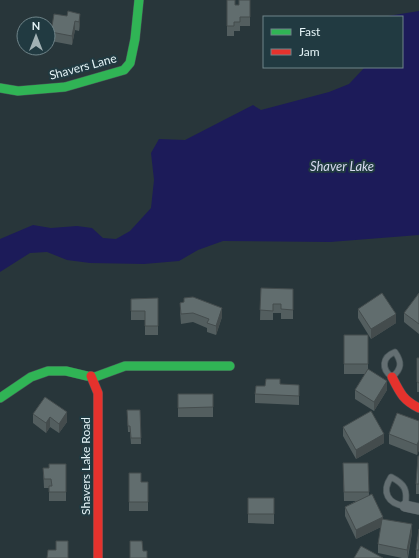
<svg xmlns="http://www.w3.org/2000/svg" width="419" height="558" viewBox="0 0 419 558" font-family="Lato,sans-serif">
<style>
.water{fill:#1c1b59}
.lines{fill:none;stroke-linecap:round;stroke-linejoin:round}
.lane-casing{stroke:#475457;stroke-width:7}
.street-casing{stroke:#475457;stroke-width:12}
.fast-casing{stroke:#475457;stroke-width:10}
.jam-casing{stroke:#475457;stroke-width:10}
.lane{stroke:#646f72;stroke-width:5.5}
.street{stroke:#646f72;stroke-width:11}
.fast{stroke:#30b455;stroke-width:9}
.jam{stroke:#e5322d;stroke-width:9}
.wall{fill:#535e5f}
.shaded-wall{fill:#444c4d}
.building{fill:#616d6e;stroke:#444c4d}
.labels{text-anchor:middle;stroke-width:4;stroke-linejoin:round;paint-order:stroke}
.street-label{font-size:12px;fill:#e4f3f6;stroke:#213a41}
.water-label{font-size:13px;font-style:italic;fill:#d5d9ee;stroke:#213a41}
</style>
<rect width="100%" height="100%" fill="#28363a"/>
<!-- water -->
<path class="water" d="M 419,11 L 419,235 L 330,242 L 223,241 L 198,250 L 179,261 L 144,264 L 90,263 L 67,260 L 47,252 L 30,253 L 0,272 L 0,239 L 33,225 L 51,228 L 77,226 L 92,228 L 103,238 L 116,239 L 130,231 L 151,208 L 154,180 L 151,153 L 159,139 L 185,140 L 253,105 L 261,110 L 329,92 L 349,84 L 365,67 L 402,67 L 402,17 L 387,17 L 388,16 Z"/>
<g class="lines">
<!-- lane casing -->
<g class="lane-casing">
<path id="lane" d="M 395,352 C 402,362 402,369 392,377 C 381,369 382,357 395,352 Z
M 391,477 C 405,484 408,490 405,506 C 388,504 381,492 391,477 Z"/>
</g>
<!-- street casing -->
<g class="street-casing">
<path id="street" d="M 405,506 L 419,509"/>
</g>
<!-- fast casing -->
<g class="fast-casing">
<path id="fast" d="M 0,88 L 18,91 L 65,87 L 124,70 L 130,63 L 135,39 L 139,0
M 0,398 L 31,377 L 48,371 L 66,371 L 87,376 L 95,377 L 125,366 L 230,366"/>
</g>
<!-- jam casing -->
<g class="jam-casing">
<path id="jam" d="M 91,376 L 98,393 L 98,558
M 392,377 C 400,393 403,400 419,408"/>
</g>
<!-- lane -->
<use href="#lane" class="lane"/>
<!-- street -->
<use href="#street" class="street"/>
<!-- fast -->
<use href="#fast" class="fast"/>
<!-- jam -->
<use href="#jam" class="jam"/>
</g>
<!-- wall -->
<path class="wall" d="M 227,0 L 235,5 L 239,5 L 250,0 L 250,26 L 240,26 L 240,31 L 234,31 L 234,36 L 227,36 Z
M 68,11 L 80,23 L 79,31 L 75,30 L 72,45 L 51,41 L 51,32 L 67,16 Z
M 261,288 L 293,298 L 293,319 L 281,319 L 281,313 L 273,313 L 273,320 L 260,320 Z
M 419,293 L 419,334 L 404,322 L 404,313 Z
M 158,298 L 158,335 L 145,335 L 145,320 L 131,320 L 131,299 Z
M 184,298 L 222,317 L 216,335 L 207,332 L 207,328 L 193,322 L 181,324 L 180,312 L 180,303 L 184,302 Z
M 358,309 L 396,323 L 371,339 L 358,318 Z
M 344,335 L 368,335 L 368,370 L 387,390 L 374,411 L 355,399 L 355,390 L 365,374 L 344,374 Z
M 417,358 L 419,358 L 419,392 L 417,392 Z
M 280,384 L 299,395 L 299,405 L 255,403 L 255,394 L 265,386 Z
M 178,394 L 213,394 L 213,417 L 178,417 Z
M 45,397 L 67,422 L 59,433 L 50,427 L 46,433 L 33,423 L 33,414 Z
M 127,410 L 140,410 L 141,444 L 131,444 L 130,432 L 128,432 Z
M 419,421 L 419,450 L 417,455 L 389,444 L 389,434 Z
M 343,427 L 384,443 L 356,459 L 343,436 Z
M 419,456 L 419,494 L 416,494 L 416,484 Z
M 343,463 L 368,463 L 369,495 L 383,519 L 412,533 L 408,558 L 402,558 L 378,553 L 378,544 L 381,527 L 356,539 L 345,516 L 345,507 L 356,501 L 344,501 Z
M 66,464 L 66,501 L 49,501 L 49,488 L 44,488 L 43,468 L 49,468 Z
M 129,473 L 141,482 L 148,482 L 148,511 L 129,511 Z
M 248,498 L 274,498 L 274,524 L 248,523 Z
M 419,529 L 419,558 L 416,558 L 416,550 Z"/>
<!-- shaded-wall -->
<path class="shaded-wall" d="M 80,14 L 80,23 L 79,31 L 79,22 Z
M 75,21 L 75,30 L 72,45 L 72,36 Z
M 222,308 L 222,317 L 216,335 L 216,326 Z
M 396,314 L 396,323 L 371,339 L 371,329 Z
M 387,381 L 387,390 L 374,411 L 374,402 Z
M 67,412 L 67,422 L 59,433 L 59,424 Z
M 50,417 L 50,427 L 46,433 L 46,423 Z
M 384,434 L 384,443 L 356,459 L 356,450 Z
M 419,440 L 419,450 L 417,455 L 417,445 Z
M 383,517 L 383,526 L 356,539 L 356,530 Z
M 412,524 L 412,533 L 407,558 L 407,550 Z"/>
<!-- building -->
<path class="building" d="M 227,0 L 235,0 L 235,5 L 239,5 L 239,0 L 250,0 L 250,17 L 240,17 L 240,22 L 234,22 L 234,26 L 227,26 Z
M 68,11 L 80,14 L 79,22 L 75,21 L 72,36 L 51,32 L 54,14 L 67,16 Z
M 261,288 L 293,289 L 293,310 L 281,309 L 281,304 L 273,304 L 273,311 L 260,310 Z
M 382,293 L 396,314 L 371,329 L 358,309 Z
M 419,293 L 419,324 L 404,313 Z
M 193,297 L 222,308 L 216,326 L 207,323 L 209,319 L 193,313 L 181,314 L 180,303 L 184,302 L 184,298 Z
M 158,298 L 158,326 L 145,326 L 145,311 L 131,311 L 131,299 Z
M 344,335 L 368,335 L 368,364 L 344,364 Z
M 417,358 L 419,358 L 419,383 L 417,382 Z
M 368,369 L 387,381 L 374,402 L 355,390 Z
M 266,379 L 280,379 L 280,384 L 299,385 L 299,396 L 255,394 L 256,386 L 265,386 Z
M 178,394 L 213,394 L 213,407 L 178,408 Z
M 45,397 L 67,412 L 59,424 L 50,417 L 46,423 L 33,414 Z
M 127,410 L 140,410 L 141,438 L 131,438 L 130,426 L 128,426 Z
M 371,411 L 384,434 L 356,450 L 343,427 Z
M 397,413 L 419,421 L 419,440 L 417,445 L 389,434 Z
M 418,456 L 419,456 L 419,484 L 416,484 Z
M 343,463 L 368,463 L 369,492 L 344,492 Z
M 49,464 L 66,464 L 66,492 L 49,492 L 49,486 L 52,486 L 51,479 L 44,479 L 43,468 L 49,468 Z
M 129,473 L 141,473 L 141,482 L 148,482 L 148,502 L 129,502 Z
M 372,494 L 383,517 L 356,530 L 345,507 Z
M 248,498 L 274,498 L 274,514 L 248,514 Z
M 382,519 L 412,524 L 407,550 L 378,544 Z
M 419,529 L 419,550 L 416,550 Z
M 56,541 L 68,541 L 68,558 L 47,558 L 48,550 L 56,550 Z
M 130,541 L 142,541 L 143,551 L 147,551 L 147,558 L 130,558 Z
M 361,546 L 383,558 L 354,558 Z"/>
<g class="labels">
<!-- street labels -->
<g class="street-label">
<text transform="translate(83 67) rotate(-15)" y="4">Shavers Lane</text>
<text transform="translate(86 466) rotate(-90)" y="4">Shavers Lake Road</text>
</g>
<!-- water labels -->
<g class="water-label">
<text x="342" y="171">Shaver Lake</text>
</g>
</g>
<!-- legend -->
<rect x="263" y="16" width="140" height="52" fill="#213a41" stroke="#6f8489"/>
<rect x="271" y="29" width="20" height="6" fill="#30b455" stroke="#6f8489"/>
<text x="299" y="36" font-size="12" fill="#e4f3f6">Fast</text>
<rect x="271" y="49" width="20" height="6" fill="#e5322d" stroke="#6f8489"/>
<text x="299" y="56" font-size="12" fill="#e4f3f6">Jam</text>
<!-- north arrow -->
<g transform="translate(36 36)"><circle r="19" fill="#213a41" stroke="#6f8489"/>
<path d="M0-3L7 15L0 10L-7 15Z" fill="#a2b1b4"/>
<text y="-6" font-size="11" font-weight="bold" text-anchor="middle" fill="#e4f3f6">N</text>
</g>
</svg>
